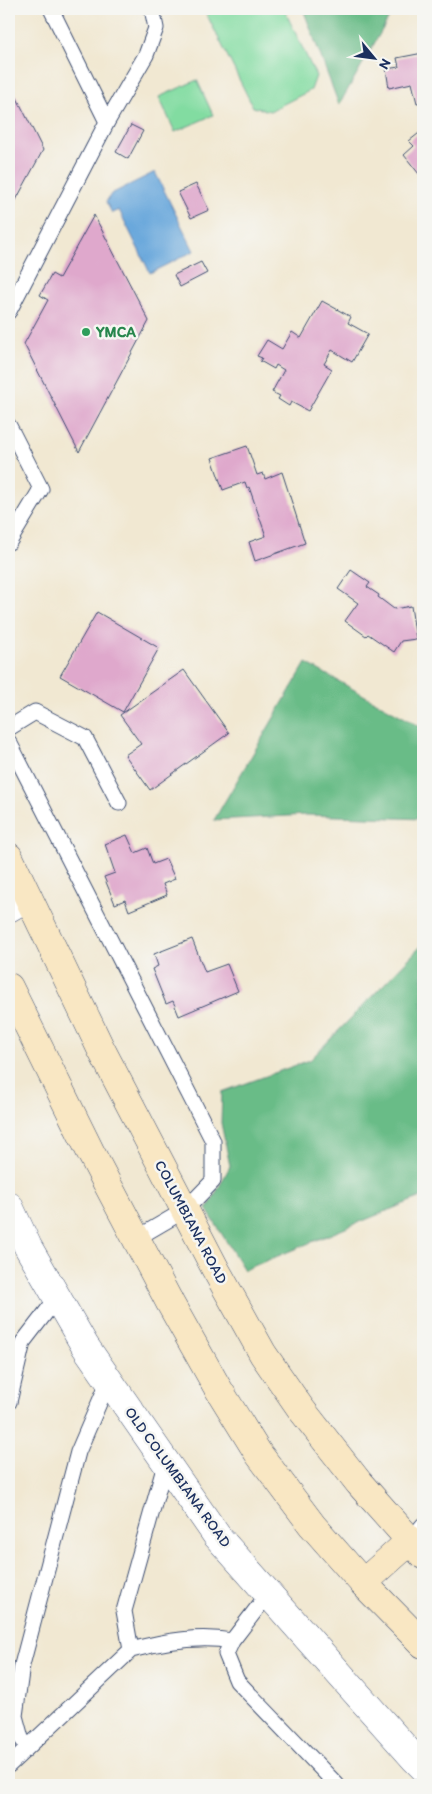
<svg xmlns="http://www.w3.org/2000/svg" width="432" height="1794" viewBox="0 0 432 1794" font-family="Itim,sans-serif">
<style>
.green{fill:#82dca1;stroke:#4e8680}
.forest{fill:#69bc87;stroke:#427672}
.water{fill:#6aa8dc;stroke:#426c9d}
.building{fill:#dfa8cc}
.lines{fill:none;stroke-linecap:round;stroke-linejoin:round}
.lane-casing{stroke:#3b4b6f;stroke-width:17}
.street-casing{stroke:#3b4b6f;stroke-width:29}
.secondary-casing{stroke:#3b4b6f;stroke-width:29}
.lane{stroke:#fff;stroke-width:15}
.street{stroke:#fff;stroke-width:28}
.secondary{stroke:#f9e7c3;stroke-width:28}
.leisure-dot{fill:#2e9e5b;stroke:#f6f6f2;stroke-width:2}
.labels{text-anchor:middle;stroke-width:5;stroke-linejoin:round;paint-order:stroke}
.leisure-label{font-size:15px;font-weight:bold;fill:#27864d;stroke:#f6f6f2;text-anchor:start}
.street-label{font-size:15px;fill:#1b2f5e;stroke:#f6f6f2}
</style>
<rect width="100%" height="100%" fill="#f6f6f2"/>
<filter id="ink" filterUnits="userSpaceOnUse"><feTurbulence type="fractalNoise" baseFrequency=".02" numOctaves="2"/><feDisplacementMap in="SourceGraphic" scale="10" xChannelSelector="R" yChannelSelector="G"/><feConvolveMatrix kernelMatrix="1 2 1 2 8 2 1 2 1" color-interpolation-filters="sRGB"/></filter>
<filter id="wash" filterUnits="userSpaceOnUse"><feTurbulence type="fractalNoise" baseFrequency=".0096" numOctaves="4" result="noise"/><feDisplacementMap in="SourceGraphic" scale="20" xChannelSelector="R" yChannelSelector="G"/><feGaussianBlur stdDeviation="1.12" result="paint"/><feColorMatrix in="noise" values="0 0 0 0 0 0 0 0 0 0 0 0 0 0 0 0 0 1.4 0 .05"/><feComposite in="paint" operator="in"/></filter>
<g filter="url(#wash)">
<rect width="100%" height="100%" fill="#f1e8d2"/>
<!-- green -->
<path class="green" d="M 204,9 L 284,9 L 316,76 L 311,90 L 270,111 L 253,107 Z
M 197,80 L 213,115 L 175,132 L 159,97 Z"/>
<!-- forest -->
<path class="forest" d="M 303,9 L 394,9 L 339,105 Z
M 306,663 L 423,728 L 423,819 L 307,815 L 214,820 Z
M 423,944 L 423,1196 L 244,1270 L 207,1210 L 230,1166 L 221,1123 L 222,1092 L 310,1060 Z"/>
<!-- water -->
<path class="water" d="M 155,172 L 194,251 L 150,273 L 119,210 L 112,213 L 106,202 L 111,194 Z"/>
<g id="blocks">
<!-- building -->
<path class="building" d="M 423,53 L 423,102 L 417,103 L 412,83 L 389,88 L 386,69 L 399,67 L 397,58 Z
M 9,82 L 43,150 L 9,213 Z
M 131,125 L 143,131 L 128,159 L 116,152 Z
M 423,130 L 423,171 L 419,174 L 404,155 L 414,146 L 409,141 Z
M 196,184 L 209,210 L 191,218 L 178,192 Z
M 94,215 L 149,321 L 79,452 L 24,344 L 48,300 L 40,295 L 52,274 L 59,278 Z
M 201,262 L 207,273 L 180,287 L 174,275 Z
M 322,301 L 351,317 L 348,323 L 368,334 L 352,362 L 332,350 L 324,364 L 332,369 L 308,411 L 291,402 L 289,406 L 278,399 L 280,396 L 272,392 L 284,370 L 276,365 L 274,369 L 260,361 L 262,358 L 257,356 L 267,340 L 282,349 L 292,332 L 301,338 Z
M 247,446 L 257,475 L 263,473 L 265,479 L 282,472 L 305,543 L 255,561 L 249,542 L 266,536 L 249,487 L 247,488 L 245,482 L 223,490 L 212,458 Z
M 351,570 L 370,583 L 367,587 L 379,595 L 378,597 L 394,609 L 411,606 L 416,639 L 401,641 L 394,652 L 368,634 L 366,636 L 345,621 L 358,603 L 338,589 Z
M 97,612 L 159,648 L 123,712 L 60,676 Z
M 184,670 L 229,733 L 150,790 L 125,755 L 141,744 L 120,715 Z
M 127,835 L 135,853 L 147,848 L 153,864 L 166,859 L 175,879 L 163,884 L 167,895 L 129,911 L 125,900 L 115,904 L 104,877 L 115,873 L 105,844 Z
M 192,939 L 205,972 L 227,964 L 238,991 L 179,1016 L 173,1001 L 166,1004 L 152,969 L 158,966 L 154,954 Z"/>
</g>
</g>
<g filter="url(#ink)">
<use href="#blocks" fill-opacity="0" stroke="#3b4b6f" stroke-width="1"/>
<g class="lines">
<!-- lane casing -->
<g class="lane-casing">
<path id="lane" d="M 51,9 L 107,122
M 9,311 L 107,122 L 146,55 L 156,28 L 152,9
M 9,426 L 41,489 L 9,542
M 9,728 L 35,712 L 85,738 L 119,803
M 9,742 L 213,1141 L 213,1181 L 185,1210 L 137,1238
M 9,1402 L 23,1342 L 57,1298
M 166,1461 L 124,1611 L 131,1650 C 164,1641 198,1635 232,1641
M 410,1541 L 423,1525
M 268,1594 L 232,1641 L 226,1654 L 237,1681 L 337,1785
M 28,1747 L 21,1738 L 15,1716 L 22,1665 L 78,1452 L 109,1380
M 9,1765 L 131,1650"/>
</g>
<!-- street casing -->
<g class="street-casing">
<path id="street" d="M 9,908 L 28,897
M 9,1206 L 28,1247 L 85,1346 L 217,1536 L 414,1758 L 423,1767"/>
</g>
<!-- secondary casing -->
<g class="secondary-casing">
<path id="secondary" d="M 9,857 L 101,1049 L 216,1270 L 263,1354 L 301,1409 L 359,1483 L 423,1555
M 9,987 L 90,1151 L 170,1303 L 216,1385 L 258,1453 L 312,1525 L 363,1583 L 423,1644
M 363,1583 L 410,1541"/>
</g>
<!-- lane -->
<use href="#lane" class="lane"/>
<!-- street -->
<use href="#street" class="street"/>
<!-- secondary -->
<use href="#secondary" class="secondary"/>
</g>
</g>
<!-- markers -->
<circle class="leisure-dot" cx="86" cy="332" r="5"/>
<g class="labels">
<!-- leisure labels -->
<g class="leisure-label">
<text x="96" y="337">YMCA</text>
</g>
<!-- street labels -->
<g class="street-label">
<text transform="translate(191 1222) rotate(62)" y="5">COLUMBIANA ROAD</text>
<text transform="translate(178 1477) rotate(54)" y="5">OLD COLUMBIANA ROAD</text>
</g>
</g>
<!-- margin -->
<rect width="432" height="1794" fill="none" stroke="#f6f6f2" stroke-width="30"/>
<!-- north arrow -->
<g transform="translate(374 58) rotate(119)" stroke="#f6f6f2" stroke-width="4" paint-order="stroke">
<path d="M0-4L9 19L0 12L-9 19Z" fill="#1b2f5e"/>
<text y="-8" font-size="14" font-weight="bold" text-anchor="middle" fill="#1b2f5e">N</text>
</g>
</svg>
